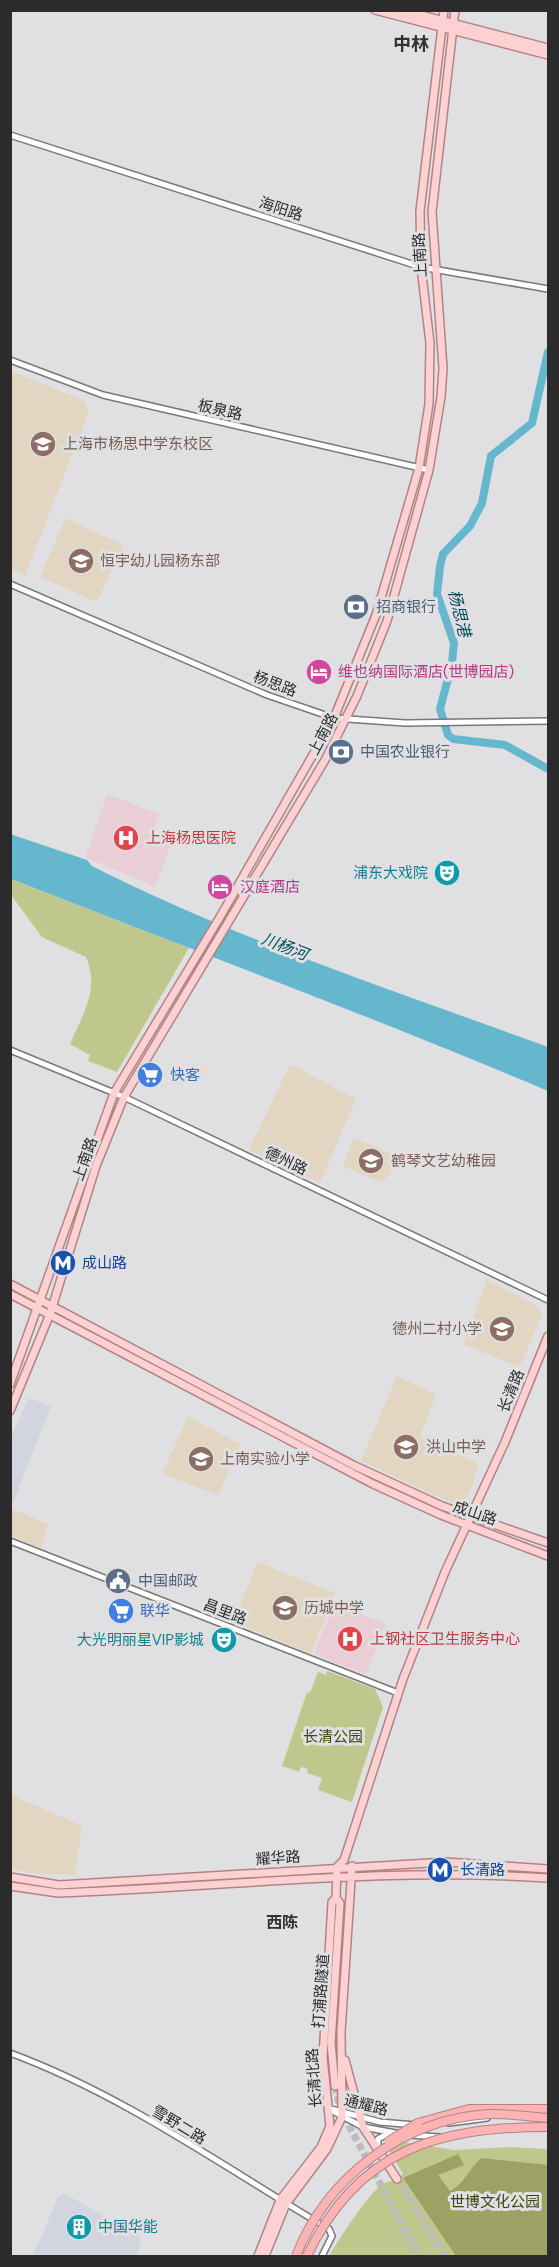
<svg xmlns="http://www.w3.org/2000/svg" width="559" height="2267" viewBox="0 0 559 2267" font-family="'DM Sans','Noto Sans SC',sans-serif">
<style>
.built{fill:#d3d5de}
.education{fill:#e2d5c1}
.medical{fill:#e9cfd5}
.green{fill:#c0c78d}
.forest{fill:#9ba263}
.water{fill:#65b7cd}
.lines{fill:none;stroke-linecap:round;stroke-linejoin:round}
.river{stroke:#65b7cd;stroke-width:8}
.major-tunnel{stroke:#bcbcbe;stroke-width:7;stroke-dasharray:7 3.5;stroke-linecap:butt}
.minor-casing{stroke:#77787a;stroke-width:8}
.major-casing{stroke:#b38384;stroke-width:10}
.highway-casing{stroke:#b38384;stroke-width:10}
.minor{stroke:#fff;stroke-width:5}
.major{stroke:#fdd1d1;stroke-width:7}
.highway{stroke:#fcb3b3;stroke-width:8}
.highway-bridge-casing{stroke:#b38384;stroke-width:10;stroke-linecap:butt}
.highway-bridge{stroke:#fcb3b3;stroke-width:8}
.labels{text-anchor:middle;stroke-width:6;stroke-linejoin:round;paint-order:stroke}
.street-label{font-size:15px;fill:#2b2b2c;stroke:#e0e0e3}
.education-label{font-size:15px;fill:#785e54;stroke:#e0e0e3;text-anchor:start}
.service-label{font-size:15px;fill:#4e5e75;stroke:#e0e0e3;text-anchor:start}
.hotel-label{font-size:15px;fill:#b23c85;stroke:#e0e0e3;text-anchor:start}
.health-label{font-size:15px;fill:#be3a42;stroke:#e0e0e3;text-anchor:start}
.culture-label{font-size:15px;fill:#0d838f;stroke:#e0e0e3;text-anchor:end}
.shop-label{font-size:15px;fill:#366cbe;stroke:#e0e0e3;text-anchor:start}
.transit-label{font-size:15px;fill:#164399;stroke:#e0e0e3;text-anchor:start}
.park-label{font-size:15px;fill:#3f4312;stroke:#e0e0e3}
.water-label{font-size:16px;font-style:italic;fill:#004d5c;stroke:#e0e0e3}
.neighbourhood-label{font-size:16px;font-weight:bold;fill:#303133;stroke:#e0e0e3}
.quarter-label{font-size:18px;font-weight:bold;fill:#303133;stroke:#e0e0e3}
</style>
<rect width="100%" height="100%" fill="#e0e0e3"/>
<!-- built -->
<path class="built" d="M 29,1398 L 51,1406 L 11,1508 L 11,1437 Z
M 64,2193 L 139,2237 L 141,2244 L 136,2256 L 33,2256 L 58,2197 Z"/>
<!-- education -->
<path class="education" d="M 14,372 L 83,400 L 89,411 L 25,576 L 11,569 L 10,384 Z
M 66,518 L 123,545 L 97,602 L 40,577 Z
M 290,1064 L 356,1099 L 320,1183 L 249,1150 Z
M 354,1138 L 400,1157 L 394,1170 L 381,1182 L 343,1166 Z
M 487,1280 L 536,1305 L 542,1314 L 522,1362 L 517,1366 L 463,1344 Z
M 397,1376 L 436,1395 L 420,1436 L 478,1464 L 472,1487 L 464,1502 L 456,1505 L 361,1461 Z
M 188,1417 L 240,1444 L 218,1495 L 162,1474 Z
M 11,1509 L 49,1524 L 41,1548 L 11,1536 Z
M 257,1562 L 335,1593 L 311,1654 L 234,1622 Z
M 11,1795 L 82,1826 L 75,1875 L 37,1874 L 11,1869 Z"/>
<!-- medical -->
<path class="medical" d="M 107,794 L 159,814 L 151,835 L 172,842 L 155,887 L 85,857 Z
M 335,1602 L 386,1624 L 366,1675 L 314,1654 Z"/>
<!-- green -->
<path class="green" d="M 10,879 L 189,948 L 117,1072 L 88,1061 L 90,1055 L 70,1044 C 83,1014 100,989 86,957 L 42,937 L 11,895 Z
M 327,1671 L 375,1689 L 383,1707 L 352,1802 L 318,1790 L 322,1778 L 307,1773 L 308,1769 L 301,1767 L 299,1772 L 282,1766 L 307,1692 L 310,1693 L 318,1672 L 326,1675 Z
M 386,2139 L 454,2150 L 508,2147 L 548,2149 L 548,2256 L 329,2256 C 338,2241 369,2192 383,2184 C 390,2180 397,2181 403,2174 L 385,2143 Z"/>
<!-- forest -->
<path class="forest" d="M 458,2154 L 464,2165 L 438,2175 L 450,2191 C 464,2184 469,2169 481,2158 L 548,2165 L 548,2256 L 456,2256 L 403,2178 Z"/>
<!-- water -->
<path class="water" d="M 10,834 L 87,860 L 92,866 C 238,940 395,991 548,1047 L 548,1091 C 371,1016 190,949 11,879 Z"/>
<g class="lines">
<!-- river -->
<path class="river" d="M 548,352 L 532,423 L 491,456 L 482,503 L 470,526 L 443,554 L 440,566 L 437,594 L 454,643 L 452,663 L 440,709 L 448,735 L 453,739 L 505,745 L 548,769"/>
<!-- major-tunnel -->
<path class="major-tunnel" d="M 335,2086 L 340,2109 L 419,2256
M 397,2179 L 445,2256"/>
<!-- minor casing -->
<g class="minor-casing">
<path id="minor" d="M 10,135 L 421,267 L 548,289
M 10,360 L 103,395 L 429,470
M 10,584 L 267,695 L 334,718 L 405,723 L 548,721
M 10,1050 L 124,1097 L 548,1300
M 10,1541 L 398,1693
M 10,2053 C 124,2095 225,2168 329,2229 L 332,2236 L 322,2256
M 329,2109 L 363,2127 L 401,2134
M 331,2109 L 380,2122 L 415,2125
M 529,2113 L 548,2113
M 449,2123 L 487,2118
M 410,2135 L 439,2137
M 378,2149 L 378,2139 L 389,2133"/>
</g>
<!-- major casing -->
<g class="major-casing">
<path id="major" d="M 375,10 L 548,55
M 402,10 L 548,48
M 10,1284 L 353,1465 L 442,1506 L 548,1543
M 10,1294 L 373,1484 L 441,1515 L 548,1556
M 10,1384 L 114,1093 L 220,917 L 334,718 L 376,615 L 419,468 L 429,404 L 430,343 L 421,267 L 420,211 L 444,10
M 10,1411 L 50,1314 L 96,1166 L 124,1097 L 325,760 L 357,696 L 387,621 L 429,470 L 441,397 L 443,368 L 432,212 L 455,10
M 10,1877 L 59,1885 L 446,1862 L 548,1869
M 10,1886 L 58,1893 C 221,1887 385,1867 548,1878
M 345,2060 L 363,2127 L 397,2179
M 335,2086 L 331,2043 L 340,1903 L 336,1898
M 258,2256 L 280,2200 L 321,2147 L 330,2126 L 323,2057 L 332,1902 L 336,1898 L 337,1867 L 344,1860 L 403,1679 L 445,1572 L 505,1442 L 548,1336
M 265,2256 L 286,2204 L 327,2149 L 342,2117 L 341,2032 L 352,1866"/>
</g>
<!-- highway casing -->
<g class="highway-casing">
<path id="highway" d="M 418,2123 L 469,2109 L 548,2109"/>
</g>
<!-- minor -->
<use href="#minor" class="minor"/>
<!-- major -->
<use href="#major" class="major"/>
<!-- highway -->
<use href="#highway" class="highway"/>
<!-- highway-bridge casing -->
<g class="highway-bridge-casing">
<path id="highway-bridge" d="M 389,2141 L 418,2123
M 296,2256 C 327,2177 403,2119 489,2114 C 508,2113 529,2117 548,2118
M 307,2256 C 358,2149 438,2127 548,2127"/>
</g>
<!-- highway-bridge -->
<use href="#highway-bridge" class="highway-bridge"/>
</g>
<!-- icons -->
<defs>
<g id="school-disc" transform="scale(1.35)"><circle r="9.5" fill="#8d6e63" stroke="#e0e0e3"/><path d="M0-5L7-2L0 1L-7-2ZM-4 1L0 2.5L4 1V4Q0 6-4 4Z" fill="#fff"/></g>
<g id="bank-disc" transform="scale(1.35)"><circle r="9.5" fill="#5c6f8a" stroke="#e0e0e3"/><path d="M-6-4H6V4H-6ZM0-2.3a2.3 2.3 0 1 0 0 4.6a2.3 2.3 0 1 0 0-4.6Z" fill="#fff"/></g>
<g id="hotel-disc" transform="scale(1.35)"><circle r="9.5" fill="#d1479c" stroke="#e0e0e3"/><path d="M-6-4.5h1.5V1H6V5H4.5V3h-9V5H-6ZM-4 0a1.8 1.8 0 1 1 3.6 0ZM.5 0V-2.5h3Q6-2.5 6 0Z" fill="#fff"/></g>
<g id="hospital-disc" transform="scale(1.35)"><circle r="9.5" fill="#e0444e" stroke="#e0e0e3"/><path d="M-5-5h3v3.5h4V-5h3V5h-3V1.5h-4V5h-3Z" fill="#fff"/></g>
<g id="theatre-disc" transform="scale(1.35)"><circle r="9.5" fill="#0f9aa8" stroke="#e0e0e3"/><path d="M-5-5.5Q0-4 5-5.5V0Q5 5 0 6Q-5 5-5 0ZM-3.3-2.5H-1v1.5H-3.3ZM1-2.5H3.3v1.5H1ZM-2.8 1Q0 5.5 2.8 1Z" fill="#fff"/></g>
<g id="supermarket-disc" transform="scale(1.35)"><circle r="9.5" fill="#3f7fe0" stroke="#e0e0e3"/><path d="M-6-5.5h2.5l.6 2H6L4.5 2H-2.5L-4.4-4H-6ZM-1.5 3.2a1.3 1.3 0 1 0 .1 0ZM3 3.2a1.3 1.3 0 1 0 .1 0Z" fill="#fff"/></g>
<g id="metro-disc" transform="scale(1.35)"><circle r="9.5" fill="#1a4fb4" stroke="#e0e0e3"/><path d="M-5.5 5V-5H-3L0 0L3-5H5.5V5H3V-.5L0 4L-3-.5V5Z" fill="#fff"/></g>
<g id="civic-disc" transform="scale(1.35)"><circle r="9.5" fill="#5c6f8a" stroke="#e0e0e3"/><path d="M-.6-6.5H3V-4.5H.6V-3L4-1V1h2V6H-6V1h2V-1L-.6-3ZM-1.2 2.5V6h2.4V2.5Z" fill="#fff"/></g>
<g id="building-disc" transform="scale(1.35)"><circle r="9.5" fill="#0f9aa8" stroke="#e0e0e3"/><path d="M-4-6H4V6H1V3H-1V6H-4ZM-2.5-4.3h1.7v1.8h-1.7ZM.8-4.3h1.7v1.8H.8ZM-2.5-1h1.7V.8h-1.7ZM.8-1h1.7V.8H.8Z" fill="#fff"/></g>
</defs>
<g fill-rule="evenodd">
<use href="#school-disc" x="43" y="444"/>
<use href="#school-disc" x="81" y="561"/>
<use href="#bank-disc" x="356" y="607"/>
<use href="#hotel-disc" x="319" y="672"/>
<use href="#bank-disc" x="341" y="752"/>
<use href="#hospital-disc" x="126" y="838"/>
<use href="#theatre-disc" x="447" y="873"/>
<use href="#hotel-disc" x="220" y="887"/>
<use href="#supermarket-disc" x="150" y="1075"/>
<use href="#school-disc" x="371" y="1161"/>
<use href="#metro-disc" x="63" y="1263"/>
<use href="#school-disc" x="502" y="1329"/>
<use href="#school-disc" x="406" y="1447"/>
<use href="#school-disc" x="201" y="1459"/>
<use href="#civic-disc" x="118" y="1581"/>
<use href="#school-disc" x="285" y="1608"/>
<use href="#supermarket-disc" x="121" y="1611"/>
<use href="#hospital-disc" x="350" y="1639"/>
<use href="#theatre-disc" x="224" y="1640"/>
<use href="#metro-disc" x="440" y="1870"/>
<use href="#building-disc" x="79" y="2227"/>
</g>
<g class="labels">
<!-- street labels -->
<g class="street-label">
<text transform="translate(281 209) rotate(18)" y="5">海阳路</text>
<text transform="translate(420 255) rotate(-93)" y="5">上南路</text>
<text transform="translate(220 410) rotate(13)" y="5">板泉路</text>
<text transform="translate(275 684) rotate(21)" y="5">杨思路</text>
<text transform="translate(323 734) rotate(-62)" y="5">上南路</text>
<text transform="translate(85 1159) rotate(-70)" y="5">上南路</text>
<text transform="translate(286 1161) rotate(25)" y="5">德州路</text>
<text transform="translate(511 1391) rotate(-68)" y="5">长清路</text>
<text transform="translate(475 1513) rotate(19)" y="5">成山路</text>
<text transform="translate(225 1612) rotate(21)" y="5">昌里路</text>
<text transform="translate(278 1858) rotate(-4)" y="5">耀华路</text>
<text transform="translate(321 1991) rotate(-86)" y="5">打浦路隧道</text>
<text transform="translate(314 2078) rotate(-94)" y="5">长清北路</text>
<text transform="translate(366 2105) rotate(14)" y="5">通耀路</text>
<text transform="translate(179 2125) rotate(31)" y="5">雪野二路</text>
</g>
<!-- education labels -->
<g class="education-label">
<text x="63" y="449">上海市杨思中学东校区</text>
<text x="100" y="566">恒宇幼儿园杨东部</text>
<text x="391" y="1166">鹤琴文艺幼稚园</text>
<text x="482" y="1334" text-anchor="end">德州二村小学</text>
<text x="426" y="1452">洪山中学</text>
<text x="220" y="1464">上南实验小学</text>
<text x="304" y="1613">历城中学</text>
</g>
<!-- service labels -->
<g class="service-label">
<text x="376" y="612">招商银行</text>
<text x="360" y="757">中国农业银行</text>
<text x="138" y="1586">中国邮政</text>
</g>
<!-- hotel labels -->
<g class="hotel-label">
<text x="338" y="677">维也纳国际酒店(世博园店)</text>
<text x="240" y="892">汉庭酒店</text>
</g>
<!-- health labels -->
<g class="health-label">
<text x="146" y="843">上海杨思医院</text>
<text x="370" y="1644">上钢社区卫生服务中心</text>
</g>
<!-- culture labels -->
<g class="culture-label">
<text x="428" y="878">浦东大戏院</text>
<text x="204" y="1645">大光明丽星VIP影城</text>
<text x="98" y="2232" text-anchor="start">中国华能</text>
</g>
<!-- shop labels -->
<g class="shop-label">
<text x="170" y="1080">快客</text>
<text x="140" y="1616">联华</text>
</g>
<!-- transit labels -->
<g class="transit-label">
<text x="82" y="1268">成山路</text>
<text x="460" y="1875">长清路</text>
</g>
<!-- park labels -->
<g class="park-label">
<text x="333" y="1742">长清公园</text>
<text x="495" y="2207">世博文化公园</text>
</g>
<!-- water labels -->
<g class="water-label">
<text transform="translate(460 613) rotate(76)" y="6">杨思港</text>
<text transform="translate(285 946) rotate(21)" y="6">川杨河</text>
</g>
<!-- neighbourhood labels -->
<g class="neighbourhood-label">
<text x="282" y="1928">西陈</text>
</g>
<!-- quarter labels -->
<g class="quarter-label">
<text x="411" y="50">中林</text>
</g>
</g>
<!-- border -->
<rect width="559" height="2267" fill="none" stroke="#2b2b2c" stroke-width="24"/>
</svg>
